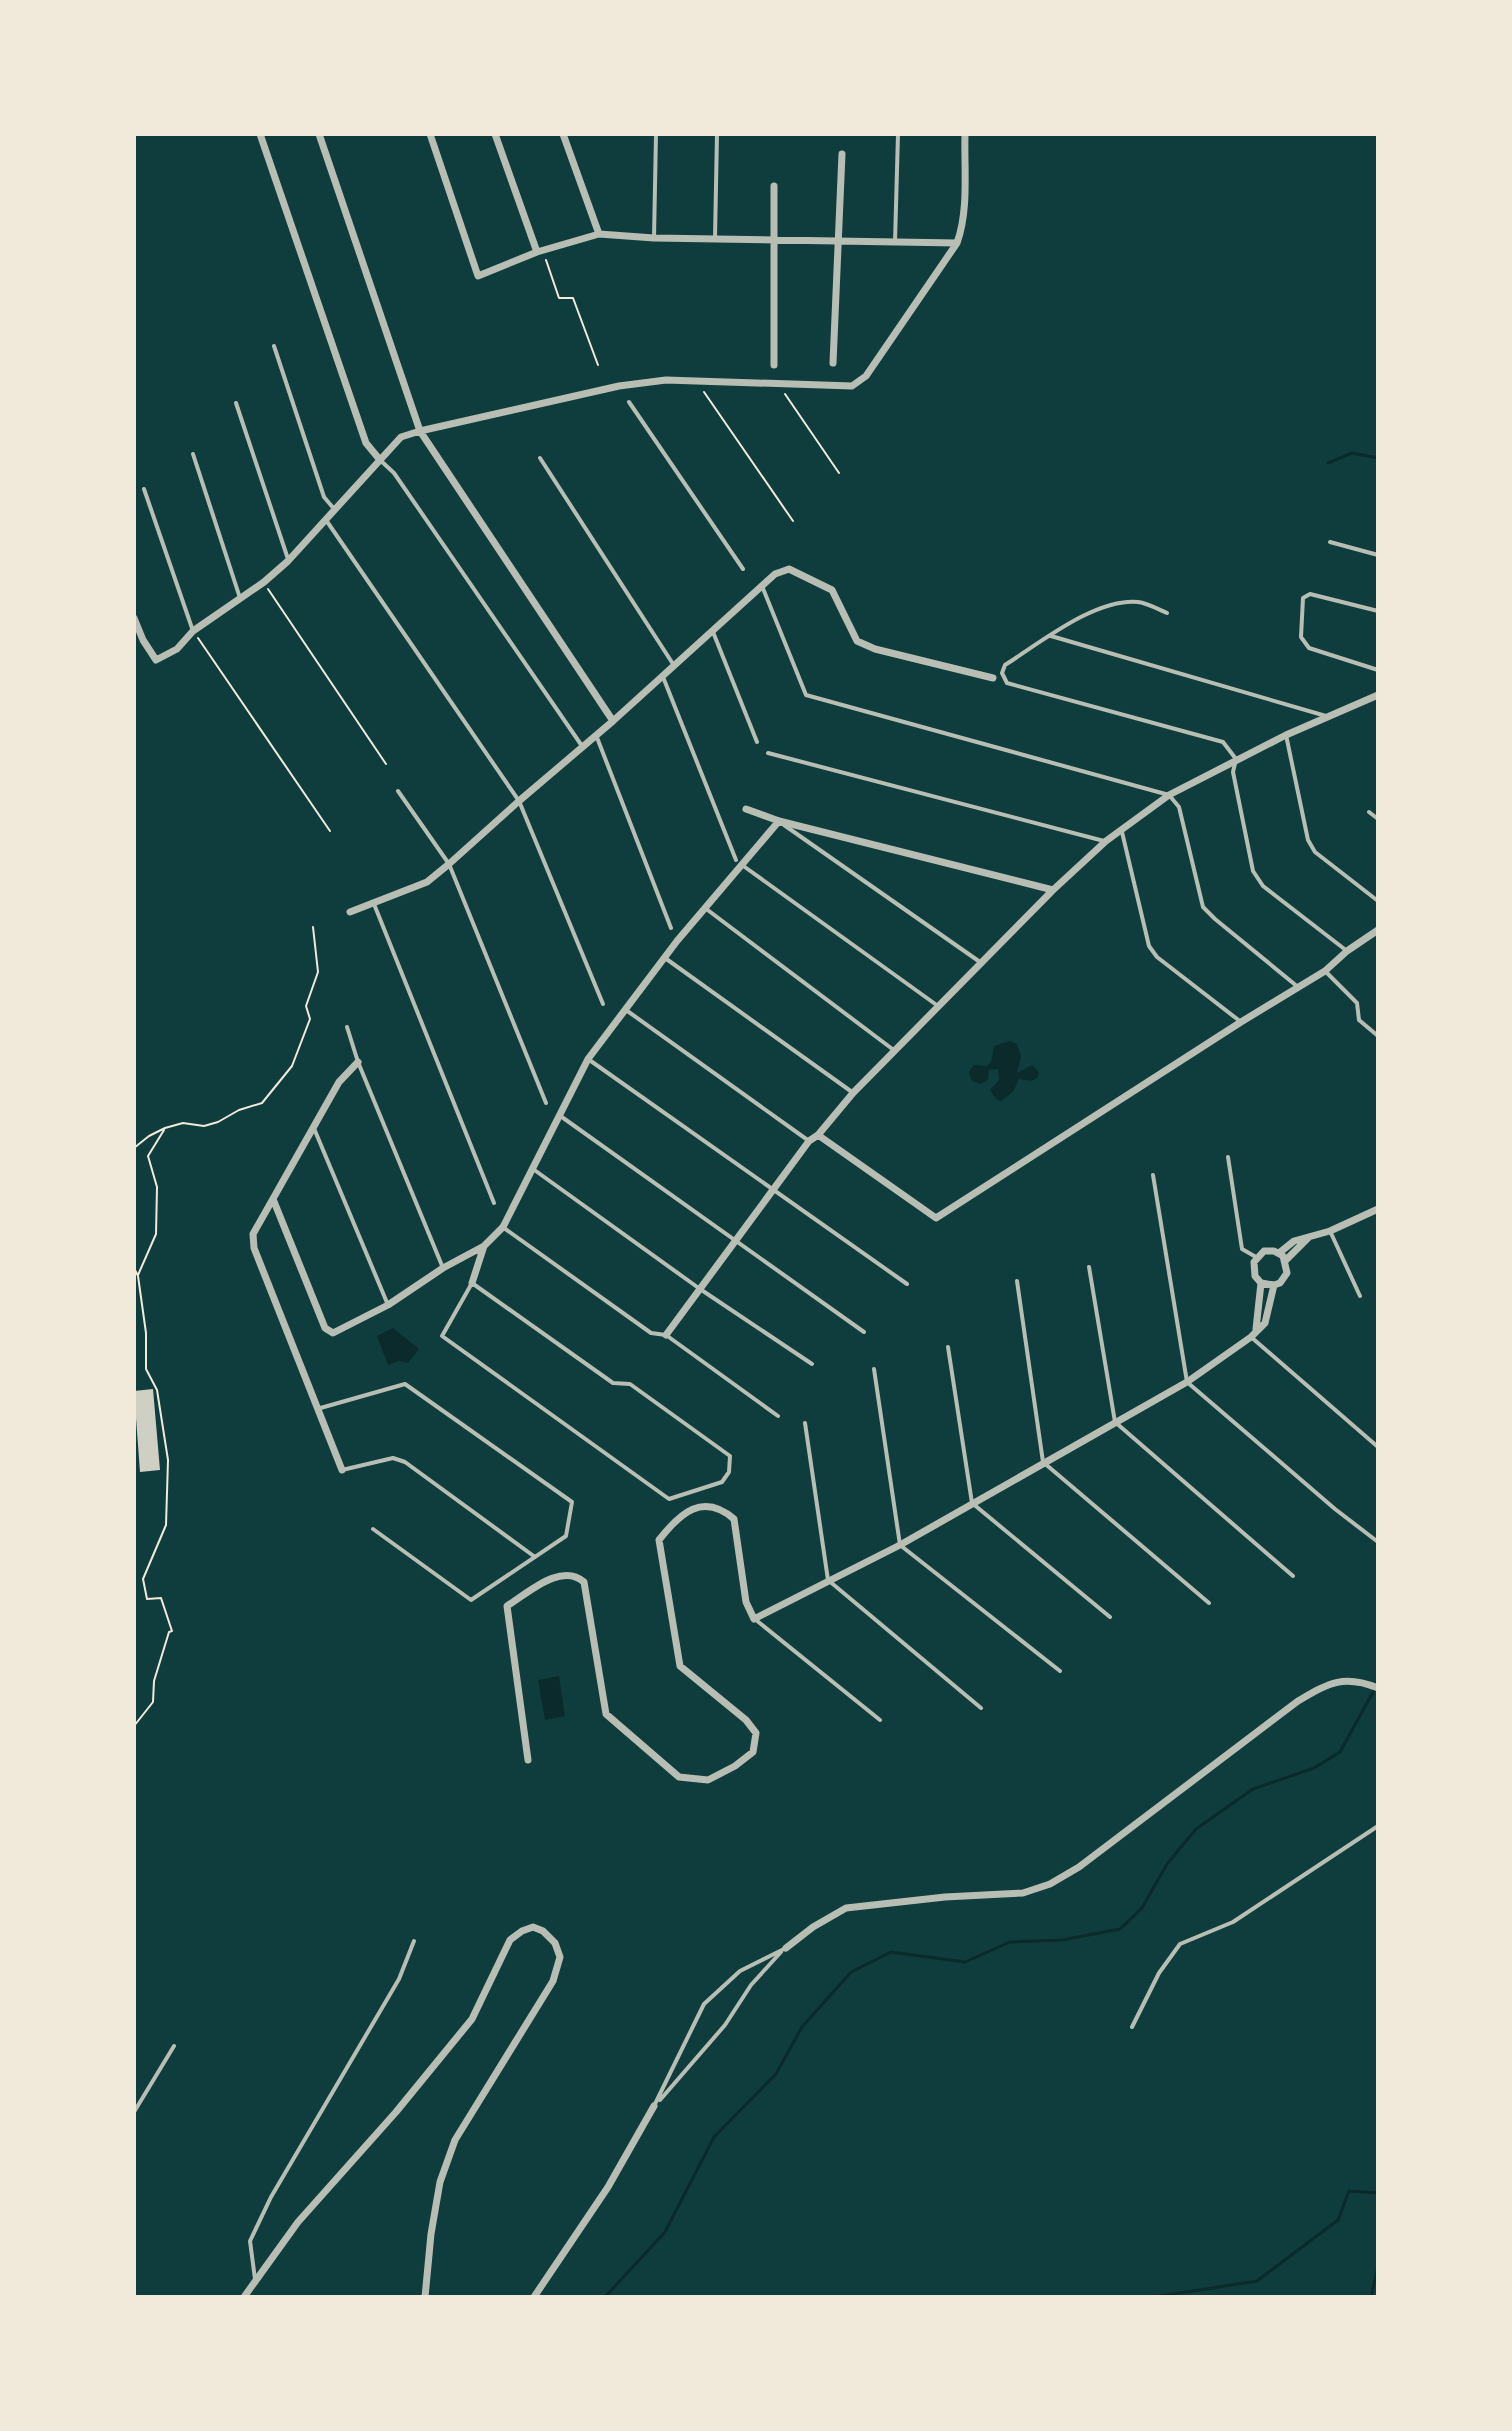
<svg xmlns="http://www.w3.org/2000/svg" width="1512" height="2431" viewBox="0 0 1512 2431" font-family="'IBM Plex Sans',sans-serif">
<style>
.water{fill:#0a2a2b}
.lines{fill:none;stroke-linecap:round;stroke-linejoin:round}
.stream{stroke:#0a2a2b;stroke-width:3}
.building{fill:#cfcfc3}
.path{stroke:#f1e9da;stroke-width:2}
.service{stroke:#b8beb3;stroke-width:4}
.minor{stroke:#b8beb3;stroke-width:7}
</style>
<rect width="100%" height="100%" fill="#0f3d3e"/>
<!-- water -->
<path class="water" d="M 1010,1041 L 1017,1044 L 1021,1056 L 1017,1073 L 1032,1065 L 1039,1072 L 1038,1077 L 1032,1081 L 1019,1079 L 1013,1092 L 1001,1101 L 997,1100 L 990,1090 L 999,1080 L 998,1069 L 989,1070 L 988,1080 L 980,1084 L 972,1081 L 969,1072 L 974,1065 L 987,1066 L 991,1062 L 994,1046 Z
M 393,1328 L 419,1349 L 408,1363 L 399,1361 L 388,1365 L 377,1336 Z
M 559,1676 L 565,1716 L 545,1720 L 538,1680 Z"/>
<g class="lines">
<!-- stream -->
<path class="stream" d="M 1328,463 L 1352,453 L 1378,458
M 605,2297 L 665,2232 L 714,2137 L 776,2074 L 802,2027 L 851,1972 L 891,1952 L 965,1962 L 1010,1942 L 1062,1940 L 1120,1929 L 1142,1908 L 1167,1864 L 1196,1829 L 1253,1789 L 1314,1768 L 1340,1752 L 1378,1683
M 1154,2297 L 1257,2281 L 1338,2220 L 1349,2191 L 1378,2193
M 1371,2297 L 1378,2267"/>
</g>
<!-- building -->
<path class="building" d="M 153,1389 L 160,1470 L 140,1472 L 134,1391 Z"/>
<g class="lines">
<!-- path -->
<path class="path" d="M 546,260 L 559,298 L 573,298 L 598,365
M 704,392 L 793,521
M 785,394 L 839,473
M 268,589 L 386,764
M 198,638 L 330,831
M 134,1148 L 149,1136 L 165,1128 L 183,1123 L 204,1126 L 218,1122 L 239,1110 L 262,1103 L 292,1066 L 310,1019 L 306,1006 L 318,972 L 313,927
M 134,1225 L 134,1233
M 134,1268 L 138,1276 L 146,1333 L 146,1369 L 157,1390 L 168,1460 L 166,1525 L 143,1579 L 147,1599 L 161,1598 L 172,1631 L 169,1632 L 154,1681 L 153,1702 L 134,1726
M 138,1275 L 156,1234 L 157,1187 L 148,1156 L 164,1130"/>
<!-- service -->
<path class="service" d="M 654,238 L 656,134
M 715,238 L 717,134
M 895,242 L 898,134
M 274,346 L 324,497 L 335,510
M 629,402 L 743,569
M 236,403 L 288,559
M 193,454 L 240,598
M 540,458 L 673,664
M 380,460 L 394,473 L 582,746
M 144,489 L 193,631
M 326,520 L 519,801 L 603,1004
M 1330,542 L 1378,555
M 762,586 L 806,695 L 1169,795 L 1179,807 L 1203,907 L 1215,919 L 1298,987
M 1378,611 L 1310,594 L 1303,598 L 1301,637 L 1309,648 L 1378,670
M 1167,613 C 1158,609 1147,603 1138,602 C 1095,598 1040,643 1005,665 L 1002,673 L 1007,683 L 1223,742 L 1236,759 L 1233,772 L 1253,871 L 1263,886 L 1347,951
M 713,632 L 757,742
M 1051,636 L 1326,716
M 663,677 L 736,860
M 596,735 L 671,928
M 1286,735 L 1308,840 L 1315,852 L 1378,901
M 768,753 L 1104,841
M 398,791 L 449,864 L 546,1103
M 1369,812 L 1378,819
M 784,825 L 980,962
M 1122,832 L 1149,946 L 1157,957 L 1241,1022
M 742,865 L 938,1006
M 374,904 L 494,1203
M 705,908 L 895,1051
M 665,958 L 852,1092
M 1325,971 L 1357,1003 L 1359,1020 L 1378,1036
M 626,1010 L 809,1141
M 347,1027 L 358,1062 L 443,1268
M 588,1059 L 907,1284
M 559,1115 L 864,1332
M 313,1126 L 388,1305
M 1228,1157 L 1242,1249 L 1256,1257
M 533,1169 L 700,1289 L 812,1364
M 1153,1175 L 1187,1382 L 1335,1509 L 1378,1542
M 504,1228 L 651,1333 L 666,1335 L 778,1416
M 1330,1231 L 1360,1296
M 1089,1267 L 1115,1422 L 1293,1576
M 1017,1281 L 1043,1462 L 1209,1603
M 472,1283 L 613,1383 L 630,1384 L 730,1456 L 729,1472 L 722,1482 L 669,1499 L 442,1336 Z
M 1251,1337 L 1378,1447
M 948,1347 L 972,1503 L 1110,1617
M 874,1369 L 900,1545 L 1060,1671
M 317,1409 L 405,1384 L 572,1502 L 566,1536 L 471,1600 L 373,1529
M 805,1423 L 828,1580 L 981,1708
M 342,1470 L 393,1458 L 405,1462 L 535,1557
M 756,1620 L 880,1720
M 1132,2027 L 1159,1973 L 1180,1944 L 1233,1922 L 1378,1826
M 660,2100 L 725,2025 L 751,1985 L 781,1952
M 654,2106 L 704,2004 L 740,1971 L 786,1948
M 134,2112 L 174,2046
M 255,2279 L 250,2241 L 271,2197 L 399,1979 L 414,1941"/>
<!-- minor -->
<path class="minor" d="M 260,134 L 366,443 L 380,460
M 319,134 L 420,431 L 613,721
M 430,134 L 478,276 L 537,252 L 599,234 L 654,238 L 957,243
M 495,134 L 537,252
M 563,134 L 599,234
M 833,363 L 842,154
M 774,365 L 774,186
M 134,618 L 143,640 L 156,660 L 177,649 L 193,631 L 264,582 L 288,561 L 401,437 L 420,431 L 619,386 L 666,380 L 852,386 L 866,376 L 957,243 C 969,210 964,169 965,134
M 746,809 L 779,821 L 1053,890
M 350,912 L 427,882 L 449,864 L 519,801 L 613,721 L 775,574 L 789,569 L 832,590 L 857,641 L 875,649 L 993,678
M 818,1135 L 936,1218 L 1241,1022 L 1325,971 L 1347,951 L 1378,930
M 273,1199 L 325,1328 L 333,1333 L 388,1305 L 443,1268 L 484,1246 L 503,1227 L 588,1059 L 677,941 L 779,821
M 1279,1253 L 1294,1241 L 1330,1231 L 1378,1209
M 1286,1260 L 1308,1238
M 472,1283 L 484,1246
M 1256,1329 L 1261,1283
M 666,1335 L 809,1141 L 818,1135 L 853,1093 L 1053,890 L 1106,841 L 1169,795 L 1286,735 L 1378,695
M 342,1470 L 254,1248 L 253,1234 L 339,1082 L 358,1062
M 528,1760 L 507,1606 C 528,1593 561,1562 584,1582 L 606,1714 L 679,1777 L 708,1780 L 735,1766 L 753,1752 L 756,1733 L 746,1720 L 680,1666 L 659,1540 C 680,1513 703,1492 734,1519 L 746,1602 L 754,1619 L 900,1545 L 1187,1382 L 1251,1337 L 1265,1323 L 1274,1285 L 1280,1283 L 1287,1273 L 1283,1256 L 1274,1251 L 1264,1251 L 1254,1262 L 1255,1276 L 1261,1283 L 1274,1285
M 786,1948 L 813,1927 L 846,1908 L 945,1897 L 1023,1893 L 1050,1884 L 1079,1867 L 1298,1701 C 1329,1683 1343,1674 1378,1688
M 244,2297 L 298,2222 L 396,2112 L 472,2019 L 510,1940 L 522,1931 L 533,1927 L 543,1931 L 555,1943 L 560,1957 L 553,1981 L 455,2140 L 440,2182 L 431,2234 L 425,2297
M 534,2297 L 608,2187 L 654,2106"/>
</g>
<!-- border -->
<rect width="1512" height="2431" fill="none" stroke="#f1e9da" stroke-width="272"/>
</svg>
